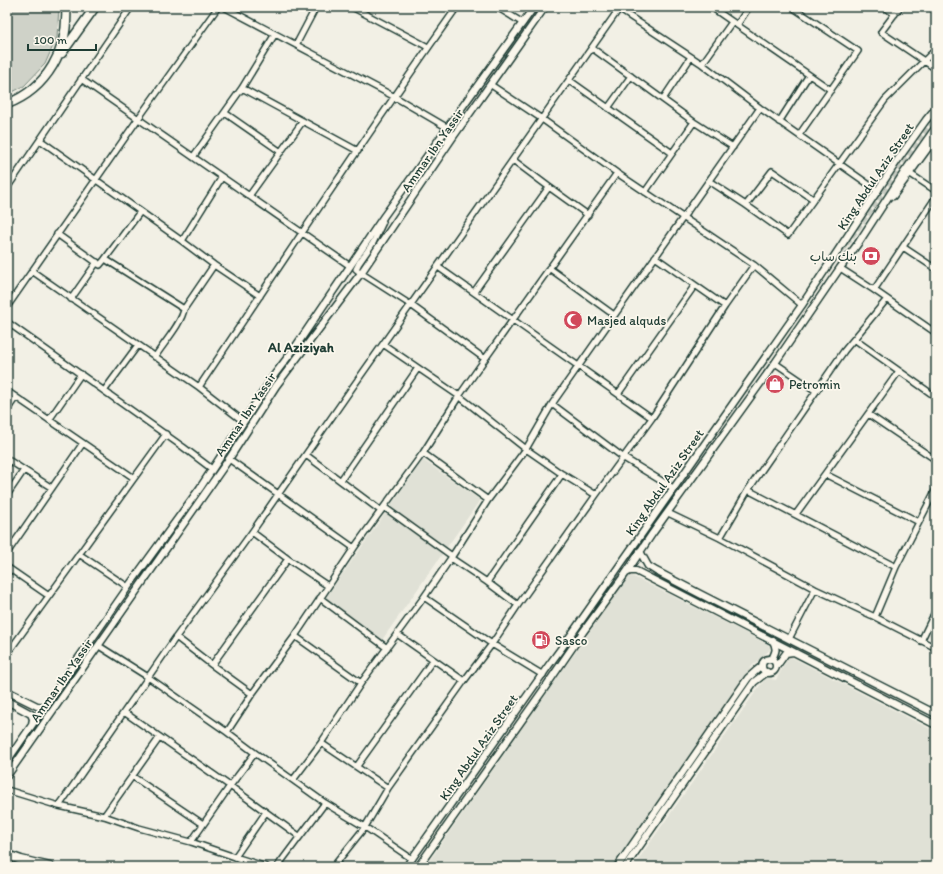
<svg xmlns="http://www.w3.org/2000/svg" width="943" height="874" viewBox="0 0 943 874" font-family="Itim,'Playpen Sans Arabic',sans-serif">
<style>
.built{fill:#e0e1d6}
.green{fill:#cfd2c8;stroke:#77887e}
.lines{fill:none;stroke-linecap:round;stroke-linejoin:round}
.tertiary-tunnel{stroke:#c8ccc2;stroke-width:6;stroke-dasharray:6 3;stroke-linecap:butt}
.minor-casing{stroke:#1f3d34;stroke-width:8}
.tertiary-casing{stroke:#1f3d34;stroke-width:9}
.primary-casing{stroke:#1f3d34;stroke-width:11}
.minor{stroke:#fbf7ec;stroke-width:5}
.tertiary{stroke:#fbf7ec;stroke-width:6}
.primary{stroke:#fbf7ec;stroke-width:8}
.labels{text-anchor:middle;stroke-width:3.5;stroke-linejoin:round;paint-order:stroke}
.street-label{font-size:13px;fill:#1f3d34;stroke:#fbf7ec}
.poi-label{font-size:13px;fill:#1f3d34;stroke:#fbf7ec;text-anchor:start}
.neighbourhood-label{font-size:14px;font-weight:bold;fill:#1f3d34;stroke:#fbf7ec}
</style>
<rect width="100%" height="100%" fill="#f2f0e5"/>
<filter id="ink" filterUnits="userSpaceOnUse"><feTurbulence type="fractalNoise" baseFrequency=".025" numOctaves="2"/><feDisplacementMap in="SourceGraphic" scale="8" xChannelSelector="R" yChannelSelector="G"/><feConvolveMatrix kernelMatrix="1 2 1 2 8 2 1 2 1" color-interpolation-filters="sRGB"/></filter>
<g filter="url(#ink)">
<!-- built -->
<path class="built" d="M 423,460 L 480,500 L 382,640 L 325,599 Z
M 632,576 L 740,630 L 773,647 L 752,666 L 613,867 L 425,867 L 628,577 Z
M 789,656 L 936,732 L 936,867 L 633,867 L 759,687 L 766,678 L 776,680 Z"/>
<!-- green -->
<path class="green" d="M 7,7 L 59,7 L 59,8 L 57,37 L 45,64 L 24,86 L 7,95 Z"/>
<g class="lines">
<!-- tertiary-tunnel -->
<path class="tertiary-tunnel" d="M 841,251 L 936,117"/>
<!-- minor casing -->
<g class="minor-casing">
<path id="minor" d="M 224,7 L 395,97 L 448,128 L 451,135 L 447,141
M 352,7 L 428,47
M 497,7 L 523,23
M 711,7 L 831,90
M 792,7 L 858,51 L 799,135
M 884,7 L 895,14
M 900,7 L 881,32 L 936,69
M 617,8 L 702,64 L 760,108 L 878,191
M 737,25 L 749,7
M 296,45 L 316,7
M 592,48 L 694,122 L 733,147
M 702,64 L 732,22
M 81,79 L 350,266
M 569,80 L 672,153
M 491,85 L 542,119 L 617,173 L 754,265 L 802,305
M 242,88 L 358,151
M 663,99 L 691,57
M 608,108 L 631,76
M 225,113 L 281,152
M 779,122 L 809,75
M 40,140 L 182,241 L 214,265 L 260,296
M 193,157 L 242,88 L 275,34
M 513,160 L 549,187 L 588,215
M 909,173 L 936,191
M 709,181 L 746,205 L 788,235 L 885,100 L 936,49
M 7,188 L 131,7
M 645,192 L 694,122
M 249,196 L 303,121
M 746,205 L 772,171 L 813,199
M 140,212 L 105,259 L 184,309 L 214,265
M 383,222 L 373,243 L 359,263 L 356,269 L 361,273 L 411,305 L 485,359
M 57,234 L 100,265 L 105,259
M 182,241 L 222,177
M 903,247 L 936,269
M 655,257 L 725,306
M 438,267 L 652,418
M 549,268 L 614,315
M 840,268 L 874,290 L 936,333
M 32,271 L 199,387 L 243,421
M 874,290 L 936,197
M 474,292 L 549,187
M 71,299 L 97,262
M 7,307 L 138,119 L 218,7
M 7,322 L 183,447 L 212,469
M 854,339 L 936,397
M 383,344 L 459,396 L 526,449 L 562,474 L 596,495
M 155,357 C 163,344 182,323 184,309
M 775,363 L 816,391
M 199,387 C 284,260 368,132 457,7
M 7,391 L 134,478
M 104,391 L 138,345
M 618,394 L 695,285
M 552,404 L 624,458 L 673,488
M 7,410 L 16,397
M 868,414 L 936,460
M 49,420 L 81,374
M 423,453 L 488,500
M 306,455 L 381,511
M 7,459 L 52,488
M 229,459 L 354,548
M 825,474 L 919,522
M 341,480 L 418,368
M 748,490 L 896,567
M 7,495 L 24,470
M 384,507 L 452,556
M 668,513 L 720,538 L 815,589 L 875,617 L 936,648
M 796,514 L 899,371
M 252,532 L 288,559 L 328,586
M 720,538 L 748,490 L 844,351 L 887,299
M 7,553 L 83,443
M 79,554 L 128,587
M 451,558 L 487,582 L 518,605
M 7,567 L 49,596
M 487,582 L 562,474
M 424,597 L 492,644 L 543,675
M 320,598 L 387,648
M 875,617 L 896,567 L 936,489
M 397,634 L 464,681
M 295,636 L 361,683
M 176,637 L 212,665 L 252,694
M 789,639 L 815,589
M 921,641 L 936,610
M 99,646 L 148,677 L 227,732 L 255,753 L 325,803 L 365,827 L 412,859
M 7,654 L 166,434
M 212,665 L 288,559
M 124,712 L 230,786 L 299,836
M 227,732 L 252,694 L 295,636 L 354,548 L 423,453 L 459,396 L 485,359 L 617,173
M 321,743 L 388,788
M 357,766 L 433,660
M 132,776 L 203,824
M 293,780 L 321,743 L 361,683 L 424,597 L 451,558 L 488,500 L 526,449 L 552,404 L 760,108
M 7,790 L 59,806 L 104,816 L 139,828 L 191,842 L 235,857 L 267,867
M 59,806 L 176,637 L 252,532 L 352,388 L 619,9
M 104,816 L 160,737
M 191,842 L 230,786 L 255,753
M 235,857 L 266,812
M 277,867 L 325,803
M 333,867 L 365,827 L 388,788 L 464,681 L 492,644 L 518,605 L 596,495 L 652,418 L 725,306 L 754,265"/>
</g>
<!-- tertiary casing -->
<g class="tertiary-casing">
<path id="tertiary" d="M 893,196 L 936,137
M 640,551 L 643,557 L 648,566 L 656,571 L 700,594 L 936,714
M 626,573 L 630,571 L 636,571 L 936,725
M762 666a7 7 0 1 1 14 0a7 7 0 1 1-14 0Z
M 772,659 C 776,651 777,649 773,641
M 776,667 L 786,653 L 793,652
M 7,691 L 37,706 L 43,707 L 47,704
M 7,701 L 31,714 L 33,719 L 32,724
M 7,761 L 128,587 L 200,488 L 275,374 L 294,349 L 384,216 L 534,7
M 7,776 L 229,459 L 276,386 L 361,273 L 453,137 L 545,7
M 406,867 L 549,665 L 571,635 L 802,305 L 899,158 L 926,120 L 936,108
M 418,867 L 544,689 L 583,632 L 626,573 L 652,534 L 775,363 L 840,268 L 859,242 L 905,171 L 936,127
M 617,867 L 748,678 L 757,670 L 762,666
M 625,867 L 754,682 L 767,672"/>
</g>
<!-- primary casing -->
<g class="primary-casing">
<path id="primary" d="M 62,53 L 95,7
M 7,104 C 47,89 69,49 66,7
M 7,855 L 21,860 L 50,867"/>
</g>
<!-- minor -->
<use href="#minor" class="minor"/>
<!-- tertiary -->
<use href="#tertiary" class="tertiary"/>
<!-- primary -->
<use href="#primary" class="primary"/>
</g>
</g>
<!-- icons -->
<defs>
<g id="bank-disc" transform="scale(1)"><circle r="9.5" fill="#d1495b" stroke="#fbf7ec"/><path d="M-6-4H6V4H-6ZM0-2.3a2.3 2.3 0 1 0 0 4.6a2.3 2.3 0 1 0 0-4.6Z" fill="#fff"/></g>
<g id="mosque-disc" transform="scale(1)"><circle r="9.5" fill="#d1495b" stroke="#fbf7ec"/><path d="M3.5-4.9A6 6 0 1 0 3.5 4.9A5 5 0 1 1 3.5-4.9Z" fill="#fff"/></g>
<g id="shop-disc" transform="scale(1)"><circle r="9.5" fill="#d1495b" stroke="#fbf7ec"/><path d="M-5-2.5h2.3a2.7 3.5 0 0 1 5.4 0H5L5.5 6h-11ZM-1.5-2.5h3a1.5 2.3 0 0 0-3 0Z" fill="#fff"/></g>
<g id="fuel-disc" transform="scale(1)"><circle r="9.5" fill="#d1495b" stroke="#fbf7ec"/><path d="M-5.5-6h7V0h2V4h1.3V-2.5L3-4.5l.8-.8L6-3V5H2.5V1h-1V6h-7ZM-4.2-4.7v3.2H.2V-4.7Z" fill="#fff"/></g>
</defs>
<g fill-rule="evenodd">
<use href="#bank-disc" x="871" y="256"/>
<use href="#mosque-disc" x="573" y="320"/>
<use href="#shop-disc" x="775" y="384"/>
<use href="#fuel-disc" x="541" y="640"/>
</g>
<g class="labels">
<!-- street labels -->
<g class="street-label">
<text transform="translate(432 150) rotate(-55)" y="5">Ammar Ibn Yassir</text>
<text transform="translate(875 176) rotate(-56)" y="5">King Abdul Aziz Street</text>
<text transform="translate(245 414) rotate(-56)" y="5">Ammar Ibn Yassir</text>
<text transform="translate(664 482) rotate(-55)" y="5">King Abdul Aziz Street</text>
<text transform="translate(61 680) rotate(-55)" y="5">Ammar Ibn Yassir</text>
<text transform="translate(478 747) rotate(-55)" y="5">King Abdul Aziz Street</text>
</g>
<!-- poi labels -->
<g class="poi-label">
<text x="857" y="261" text-anchor="end">بنك ساب</text>
<text x="587" y="325">Masjed alquds</text>
<text x="789" y="389">Petromin</text>
<text x="555" y="645">Sasco</text>
</g>
<!-- neighbourhood labels -->
<g class="neighbourhood-label">
<text x="301" y="352">Al Aziziyah</text>
</g>
</g>
<!-- margin -->
<rect width="943" height="874" fill="none" stroke="#fbf7ec" stroke-width="24"/>
<rect x="12" y="12" width="919" height="850" fill="none" stroke="#1f3d34" stroke-width="1.5" filter="url(#ink)"/>
<!-- scale -->
<path d="M28 44v6h68v-6" fill="none" stroke="#1f3d34" stroke-width="2"/>
<text x="34" y="44" font-size="12" fill="#1f3d34" stroke="#fbf7ec" stroke-width="3" paint-order="stroke">100 m</text>
</svg>
